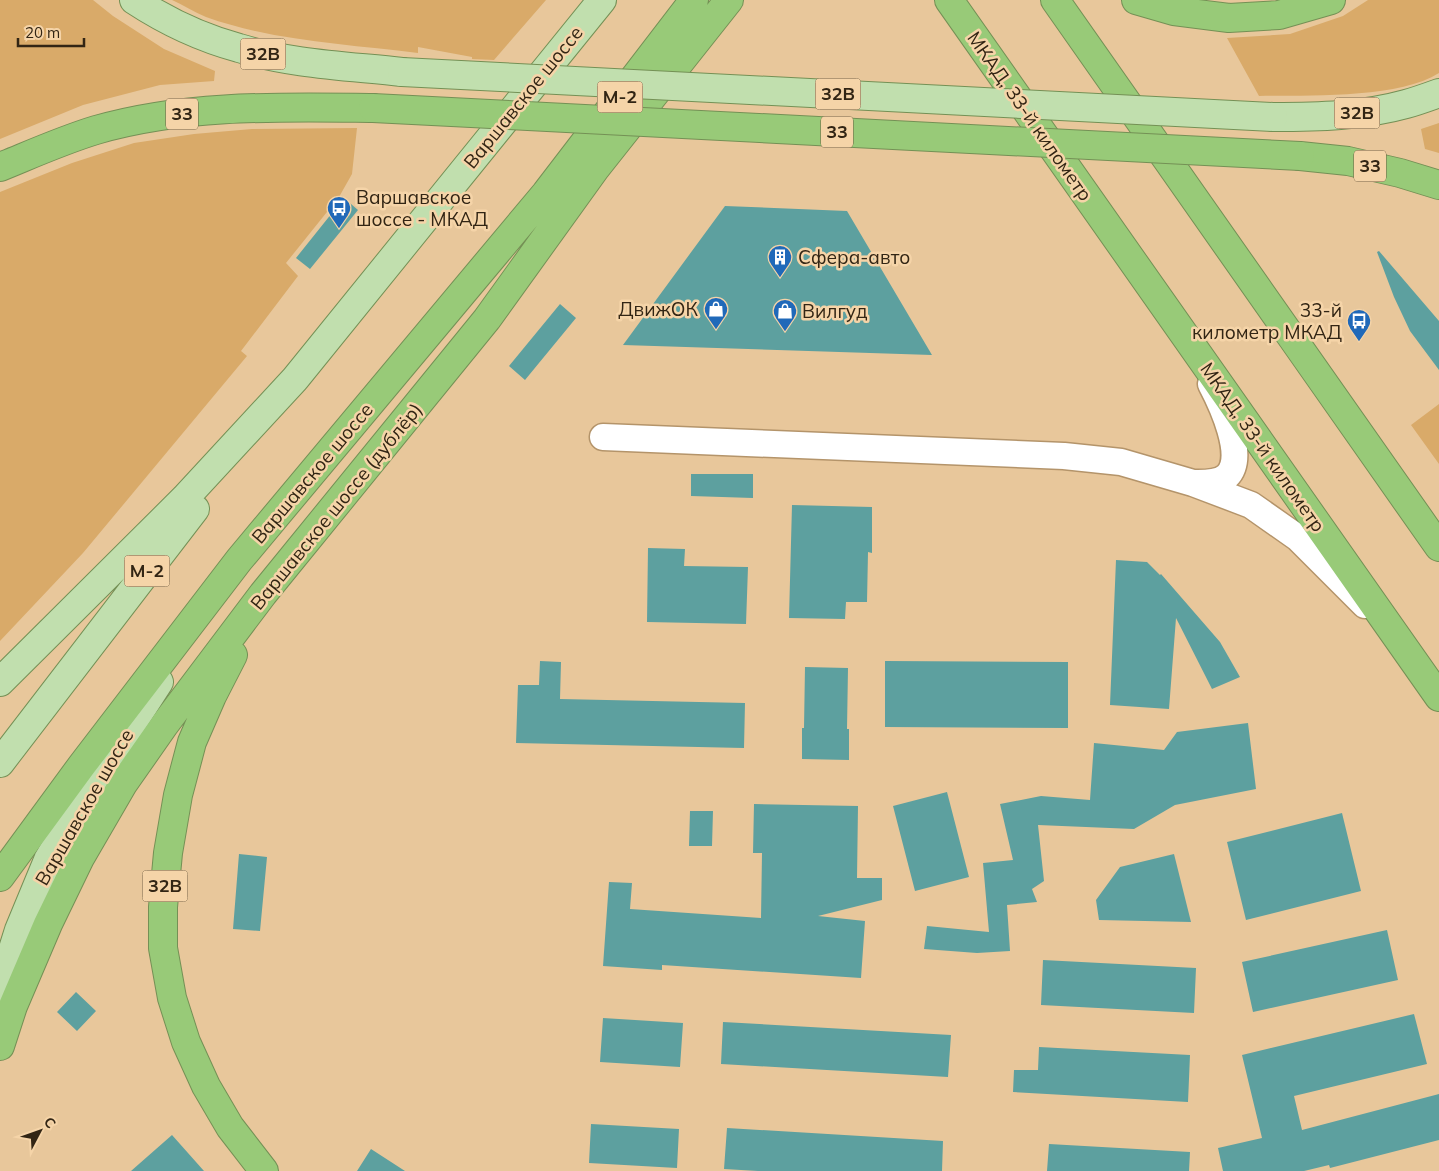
<svg xmlns="http://www.w3.org/2000/svg" width="1439" height="1171" viewBox="0 0 1439 1171" font-family="Mulish,sans-serif">
<style>
.green{fill:#d9aa69}
.building{fill:#5da09f}
.lines{fill:none;stroke-linecap:round;stroke-linejoin:round}
.street-casing{stroke:#b4946a;stroke-width:29}
.primary-casing{stroke:#749055;stroke-width:30}
.highway-casing{stroke:#749055;stroke-width:30}
.street{stroke:#fff;stroke-width:26}
.primary{stroke:#c1dfae;stroke-width:28}
.highway{stroke:#98ca78;stroke-width:28}
.primary-bridge-casing{stroke:#749055;stroke-width:30;stroke-linecap:butt}
.highway-bridge-casing{stroke:#749055;stroke-width:30;stroke-linecap:butt}
.primary-bridge{stroke:#c1dfae;stroke-width:28}
.highway-bridge{stroke:#98ca78;stroke-width:28}
.labels{text-anchor:middle;stroke-width:5;stroke-linejoin:round;paint-order:stroke}
.shield{fill:#f5d4a8;stroke:#6c5a40;stroke-width:1}
.shield-label{font-size:18px;font-weight:bold;fill:#322514}
.street-label{font-size:19px;fill:#322514;stroke:#f5d4a8}
.poi-label{font-size:19px;fill:#322514;stroke:#f5d4a8;text-anchor:start}
</style>
<rect width="100%" height="100%" fill="#e8c79b"/>
<!-- green -->
<path class="green" d="M 0,0 L 93,0 L 113,16 L 164,49 L 215,71 L 214,81 L 160,85 L 83,105 L 0,139 Z
M 172,0 L 546,0 L 494,60 L 472,59 L 472,57 L 418,47 L 418,53 C 348,44 273,41 206,17 C 194,12 183,5 172,0 Z
M 1368,0 L 1439,0 L 1439,73 C 1398,99 1307,95 1259,96 L 1227,38 L 1290,34 L 1343,16 Z
M 1439,123 L 1439,153 L 1425,149 L 1421,129 Z
M 357,128 L 352,174 L 339,197 L 286,263 L 298,276 L 241,351 L 247,356 L 83,553 L 0,641 L 0,192 L 72,163 L 134,143 L 194,134 L 252,129 Z
M 1439,404 L 1439,464 L 1411,425 Z"/>
<!-- building -->
<path class="building" d="M 344,198 L 358,210 L 310,269 L 296,258 Z
M 725,206 L 847,211 L 932,355 L 623,345 Z
M 1379,251 L 1439,321 L 1439,370 L 1410,331 L 1394,297 L 1377,252 Z
M 560,304 L 576,318 L 525,380 L 509,366 Z
M 691,474 L 753,474 L 753,498 L 691,496 Z
M 792,505 L 872,507 L 872,553 L 868,552 L 867,602 L 846,602 L 845,619 L 789,618 Z
M 648,548 L 685,549 L 684,566 L 748,567 L 746,624 L 647,622 Z
M 1116,560 L 1147,562 L 1160,575 L 1161,574 L 1220,642 L 1240,677 L 1212,689 L 1176,618 L 1169,709 L 1110,705 Z
M 540,661 L 561,662 L 560,699 L 745,703 L 744,748 L 516,743 L 518,685 L 539,685 Z
M 885,661 L 1068,662 L 1068,728 L 885,727 Z
M 805,667 L 848,668 L 847,729 L 849,729 L 849,760 L 802,759 L 802,728 L 804,728 Z
M 1248,723 L 1256,789 L 1175,805 L 1134,829 L 1038,825 L 1044,881 L 1032,889 L 1037,902 L 1007,905 L 1010,951 L 977,953 L 924,949 L 927,926 L 989,932 L 983,863 L 1013,860 L 1000,804 L 1041,796 L 1090,800 L 1094,743 L 1164,750 L 1177,732 Z
M 947,792 L 969,877 L 915,891 L 893,806 Z
M 754,804 L 858,806 L 857,878 L 882,878 L 882,900 L 818,916 L 865,921 L 861,978 L 662,965 L 662,970 L 603,966 L 609,882 L 632,883 L 630,909 L 761,918 L 762,853 L 753,853 Z
M 690,811 L 713,811 L 712,846 L 689,846 Z
M 1342,813 L 1361,891 L 1246,920 L 1227,842 Z
M 239,854 L 267,857 L 260,931 L 233,929 Z
M 1174,854 L 1191,922 L 1099,920 L 1096,900 L 1120,867 Z
M 1387,930 L 1398,980 L 1253,1012 L 1242,962 Z
M 1043,960 L 1196,968 L 1194,1013 L 1041,1005 Z
M 76,992 L 96,1011 L 77,1031 L 57,1012 Z
M 1414,1014 L 1427,1064 L 1294,1096 L 1302,1130 L 1439,1094 L 1439,1140 L 1330,1168 L 1329,1165 L 1304,1171 L 1223,1171 L 1218,1148 L 1262,1138 L 1242,1055 Z
M 603,1018 L 683,1023 L 680,1067 L 600,1062 Z
M 723,1022 L 951,1035 L 948,1077 L 721,1064 Z
M 1039,1047 L 1190,1055 L 1188,1102 L 1013,1092 L 1014,1070 L 1038,1070 Z
M 591,1124 L 679,1129 L 677,1168 L 589,1163 Z
M 727,1128 L 943,1141 L 942,1171 L 758,1171 L 724,1169 Z
M 172,1135 L 204,1171 L 131,1171 Z
M 1049,1144 L 1190,1152 L 1189,1171 L 1047,1171 Z
M 371,1149 L 405,1171 L 357,1171 Z"/>
<g class="lines">
<!-- street casing -->
<g class="street-casing">
<path id="street" d="M 603,437 L 1064,456 L 1121,462 L 1193,483 L 1251,505 L 1298,538 L 1365,605
M 1193,483 C 1204,483 1218,484 1227,476 C 1247,457 1221,403 1211,384"/>
</g>
<!-- primary casing -->
<g class="primary-casing">
<path id="primary" d="M 134,0 C 166,21 202,38 239,48 C 291,64 348,66 402,72
M 1273,117 C 1318,117 1363,116 1406,104 C 1417,101 1428,97 1439,93
M 0,682 L 185,498 L 295,379 L 602,0
M 0,763 L 195,509
M 0,990 L 19,930 L 48,860 L 93,784 L 159,682"/>
</g>
<!-- highway casing -->
<g class="highway-casing">
<path id="highway" d="M 949,0 L 1439,697
M 1055,0 L 1439,547
M 1136,0 L 1174,11 L 1229,18 L 1279,15 L 1331,0
M 1300,156 L 1348,161 L 1400,173 L 1439,185
M 0,167 C 32,154 63,140 96,130 C 186,104 281,107 373,108
M 233,655 L 212,696 L 192,742 L 178,795 L 168,853 L 163,907 L 163,948 L 172,998 L 186,1042 L 206,1086 L 230,1127 L 264,1171
M 0,877 L 82,765 L 239,560 L 546,193 L 694,0
M 0,1046 L 13,1006 L 48,924 L 80,858 L 123,784 L 165,724 L 263,594 L 487,319 L 595,169 L 729,0"/>
</g>
<!-- street -->
<use href="#street" class="street"/>
<!-- primary -->
<use href="#primary" class="primary"/>
<!-- highway -->
<use href="#highway" class="highway"/>
<!-- primary-bridge casing -->
<g class="primary-bridge-casing">
<path id="primary-bridge" d="M 402,72 L 1273,117"/>
</g>
<!-- highway-bridge casing -->
<g class="highway-bridge-casing">
<path id="highway-bridge" d="M 373,108 L 1300,156"/>
</g>
<!-- primary-bridge -->
<use href="#primary-bridge" class="primary-bridge"/>
<!-- highway-bridge -->
<use href="#highway-bridge" class="highway-bridge"/>
</g>
<!-- icons -->
<defs>
<g id="bus-pin" transform="scale(1.25)"><path d="M0 17L-7.5 6A9.5 9.5 0 1 1 7.5 6Z" fill="#2069b9" stroke="#f5d4a8"/><path d="M-5-6H5V4H4V6H2V4H-2V6H-4V4H-5ZM-3.5-4V0h7V-4ZM-3.5 1.2v1.5H-2V1.2ZM2 1.2v1.5H3.5V1.2Z" fill="#fff"/></g>
<g id="building-pin" transform="scale(1.25)"><path d="M0 17L-7.5 6A9.5 9.5 0 1 1 7.5 6Z" fill="#2069b9" stroke="#f5d4a8"/><path d="M-4-6H4V6H1V3H-1V6H-4ZM-2.5-4.3h1.7v1.8h-1.7ZM.8-4.3h1.7v1.8H.8ZM-2.5-1h1.7V.8h-1.7ZM.8-1h1.7V.8H.8Z" fill="#fff"/></g>
<g id="shop-pin" transform="scale(1.25)"><path d="M0 17L-7.5 6A9.5 9.5 0 1 1 7.5 6Z" fill="#2069b9" stroke="#f5d4a8"/><path d="M-5-2.5h2.3a2.7 3.5 0 0 1 5.4 0H5L5.5 6h-11ZM-1.5-2.5h3a1.5 2.3 0 0 0-3 0Z" fill="#fff"/></g>
</defs>
<g fill-rule="evenodd">
<use href="#bus-pin" x="339" y="208"/>
<use href="#building-pin" x="780" y="257"/>
<use href="#shop-pin" x="716" y="309"/>
<use href="#shop-pin" x="785" y="311"/>
<use href="#bus-pin" x="1359" y="321"/>
</g>
<g class="labels">
<!-- shield labels -->
<g class="shield">
<rect x="240.5" y="38.5" width="45" height="31" rx="4"/>
<rect x="815.5" y="78.5" width="45" height="31" rx="4"/>
<rect x="597.5" y="81.5" width="45" height="31" rx="4"/>
<rect x="1334.5" y="97.5" width="45" height="31" rx="4"/>
<rect x="166" y="98.5" width="32" height="31" rx="4"/>
<rect x="821" y="116.5" width="32" height="31" rx="4"/>
<rect x="1354" y="150.5" width="32" height="31" rx="4"/>
<rect x="124.5" y="555.5" width="45" height="31" rx="4"/>
<rect x="142.5" y="870.5" width="45" height="31" rx="4"/>
</g>
<g class="shield-label">
<text x="263" y="60">32B</text>
<text x="838" y="100">32B</text>
<text x="620" y="103">М-2</text>
<text x="1357" y="119">32B</text>
<text x="182" y="120">33</text>
<text x="837" y="138">33</text>
<text x="1370" y="172">33</text>
<text x="147" y="577">М-2</text>
<text x="165" y="892">32B</text>
</g>
<!-- street labels -->
<g class="street-label">
<text transform="translate(523 97) rotate(-51)" y="7">Варшавское шоссе</text>
<text transform="translate(1030 116) rotate(55)" y="7">МКАД, 33-й километр</text>
<text transform="translate(1263 447) rotate(55)" y="7">МКАД, 33-й километр</text>
<text transform="translate(312 473) rotate(-50)" y="7">Варшавское шоссе</text>
<text transform="translate(336 506) rotate(-51)" y="7">Варшавское шоссе (дублёр)</text>
<text transform="translate(84 807) rotate(-60)" y="7">Варшавское шоссе</text>
</g>
<!-- poi labels -->
<g class="poi-label">
<text x="356" y="204">Варшавское<tspan x="356" dy="22">шоссе - МКАД</tspan></text>
<text x="798" y="264">Сфера-авто</text>
<text x="698" y="316" text-anchor="end">ДвижОК</text>
<text x="1342" y="317" text-anchor="end">33-й<tspan x="1342" dy="22">километр МКАД</tspan></text>
<text x="802" y="318">Вилгуд</text>
</g>
</g>
<!-- north arrow -->
<g transform="translate(40 1131) rotate(49)" stroke="#f5d4a8" stroke-width="4" paint-order="stroke">
<path d="M0-4L9 19L0 12L-9 19Z" fill="#322514"/>
<text y="-8" font-size="14" font-weight="bold" text-anchor="middle" fill="#322514">С</text>
</g>
<!-- scale -->
<path d="M18 38v8h66v-8" fill="none" stroke="#322514" stroke-width="2.5"/>
<text x="25" y="38" font-size="15" fill="#322514" stroke="#f5d4a8" stroke-width="4" paint-order="stroke">20 m</text>
</svg>
